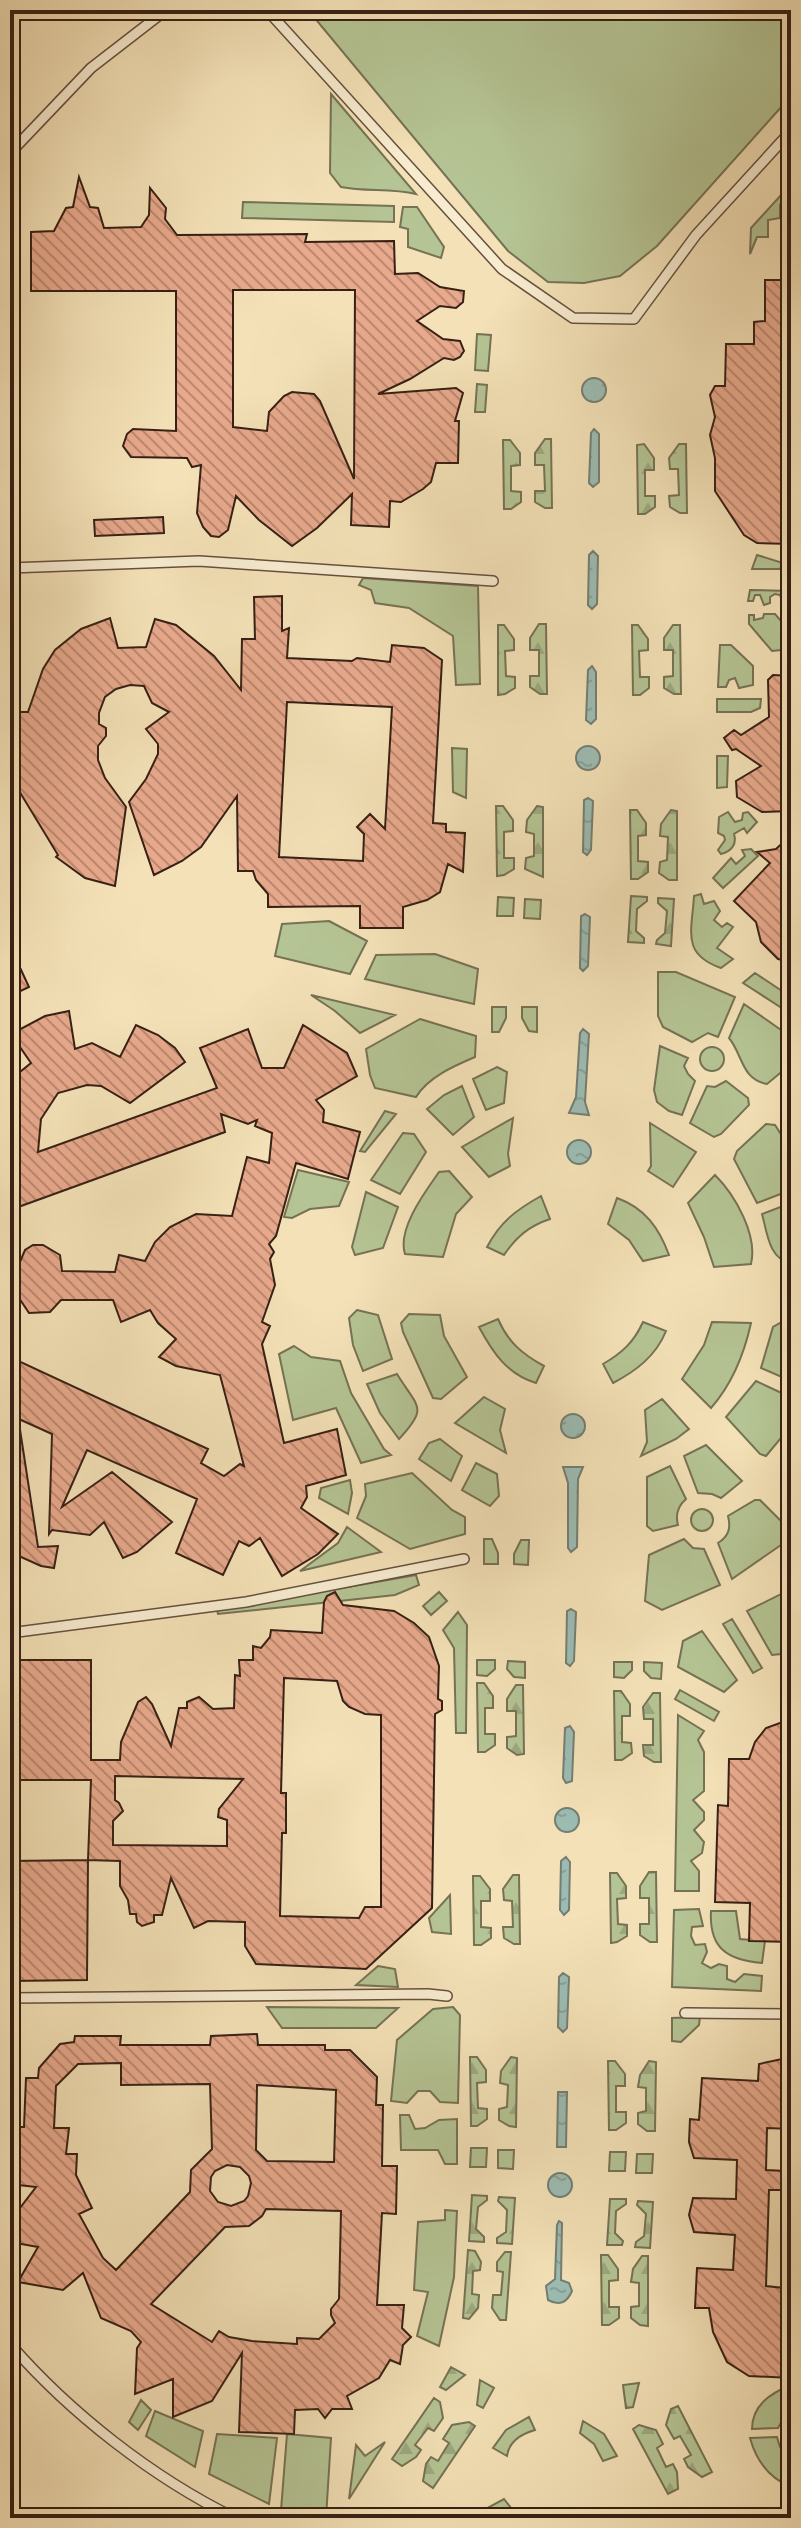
<svg xmlns="http://www.w3.org/2000/svg" width="801" height="2528" viewBox="0 0 801 2528" font-family="'IM FELL English',serif">
<style>
.green{fill:#b5c494;stroke:#767254;stroke-width:2}
.forest{fill:url(#forest-firs);stroke:#767254;stroke-width:2}
.water{fill:url(#water-ripples);stroke:#747e73;stroke-width:2}
.building{fill:url(#building-back-hatch);stroke:#372014;stroke-width:2;fill-rule:evenodd}
.lines{fill:none;stroke-linecap:round;stroke-linejoin:round}
.service-casing{stroke:#66503d;stroke-width:12}
.service{stroke:#f8ecd0;stroke-width:9}
</style>
<defs>
<pattern id="forest-firs" width="22" height="20" patternUnits="userSpaceOnUse" patternTransform="scale(2)"><rect width="22" height="20" fill="#b5c494"/><path d="M5 1l3.5 6h-7zM16 11l3.5 6h-7z" fill="#9ca87f"/></pattern>
<pattern id="water-ripples" width="26" height="14" patternUnits="userSpaceOnUse" patternTransform="scale(2)"><rect width="26" height="14" fill="#9cbcb3"/><path d="M2 4q2-2 4 0t4 0M15 11q2-2 4 0t4 0" fill="none" stroke="#87a199"/></pattern>
<pattern id="building-back-hatch" width="6" height="6" patternUnits="userSpaceOnUse" patternTransform="scale(2)"><rect width="6" height="6" fill="#e8a98c"/><path d="M-1 5l2 2M0 0l6 6M5-1l2 2" fill="none" stroke="#bd8971"/></pattern>
</defs>
<rect width="100%" height="100%" fill="#f4e1b7"/>
<filter id="stains"><feTurbulence type="fractalNoise" baseFrequency=".0025" numOctaves="4"/><feColorMatrix values="0 0 0 0 .2 0 0 0 0 .09 0 0 0 0 .02 0 0 0 .5 -.17"/></filter>
<radialGradient id="worn" r=".72"><stop offset=".6" stop-color="#630" stop-opacity="0"/><stop offset="1" stop-color="#630" stop-opacity=".3"/></radialGradient>
<!-- green -->
<path class="green" d="M 308,10 L 791,10 L 791,96 L 657,246 L 620,276 L 584,283 L 548,282 L 508,251 Z
M 331,94 L 416,194 C 390,188 366,192 341,187 L 330,173 Z
M 791,184 L 791,204 L 780,205 L 780,218 L 768,220 L 768,237 L 757,237 L 750,254 L 751,228 Z
M 243,202 L 394,206 L 394,222 L 242,218 Z
M 403,207 L 417,207 L 444,247 L 441,258 L 408,247 L 408,229 L 400,227 Z
M 477,334 L 491,335 L 488,371 L 475,370 Z
M 477,384 L 487,385 L 485,412 L 475,412 Z
M 757,555 L 783,563 L 780,569 L 752,569 Z
M 363,578 L 478,586 L 480,684 L 456,685 L 453,636 L 409,608 L 375,603 L 371,590 L 359,585 Z
M 750,590 L 791,591 L 791,601 L 782,601 L 780,595 L 775,594 L 770,597 L 770,603 L 764,605 L 760,595 L 755,595 L 753,601 L 748,601 Z
M 764,614 L 775,614 L 781,621 L 786,615 L 791,614 L 791,649 L 772,651 L 749,624 L 749,615 L 754,615 L 754,620 L 763,618 Z
M 720,645 L 731,645 L 753,666 L 753,685 L 739,688 L 735,678 L 729,680 L 726,687 L 718,687 Z
M 717,699 L 761,699 L 760,708 L 751,712 L 717,712 Z
M 452,748 L 467,749 L 466,798 L 453,792 Z
M 717,756 L 728,756 L 727,787 L 717,788 Z
M 728,812 L 735,822 L 742,820 L 743,813 L 748,812 L 757,822 L 747,833 L 744,828 L 734,834 C 737,844 732,851 721,854 L 718,850 L 725,840 L 724,836 L 718,833 L 719,817 Z
M 751,849 L 758,856 L 723,888 L 713,878 L 731,858 L 736,864 L 745,856 L 742,850 Z
M 701,894 L 704,904 L 714,901 L 720,911 L 714,920 L 722,927 L 727,923 L 733,927 L 717,948 L 733,959 L 721,968 C 681,954 692,931 694,896 Z
M 498,897 L 514,898 L 513,916 L 497,916 Z
M 525,899 L 541,900 L 540,919 L 524,918 Z
M 329,921 L 367,941 L 350,974 L 275,956 L 282,924 Z
M 435,954 L 478,969 L 474,1004 L 365,979 L 376,955 Z
M 658,972 L 676,972 L 735,997 L 718,1037 L 708,1033 L 692,1042 L 663,1027 L 658,1016 Z
M 755,973 L 791,997 L 791,1014 L 743,983 Z
M 311,995 L 395,1015 L 360,1033 L 335,1011 Z
M 744,1004 L 791,1037 L 791,1064 L 767,1084 C 741,1079 743,1055 729,1038 Z
M 492,1007 L 506,1007 L 506,1018 L 499,1032 L 492,1032 Z
M 522,1007 L 537,1007 L 537,1032 L 529,1031 L 522,1018 Z
M 420,1019 L 476,1036 L 475,1057 C 454,1066 428,1077 416,1097 L 375,1088 L 370,1075 L 366,1049 Z
M 660,1046 L 688,1058 L 684,1066 L 688,1074 L 695,1081 L 682,1115 L 669,1111 L 657,1102 L 654,1090 Z
M700 1059a12 12 0 1 1 24 0a12 12 0 1 1-24 0Z
M 497,1067 L 507,1072 L 504,1103 L 486,1110 L 473,1079 Z
M 726,1081 L 748,1098 L 749,1105 L 721,1134 L 714,1137 L 690,1123 L 707,1086 L 715,1087 Z
M 462,1086 L 474,1117 L 453,1135 L 427,1109 L 444,1095 Z
M 385,1111 L 396,1114 L 365,1152 L 360,1151 Z
M 513,1118 L 508,1154 L 510,1166 L 489,1177 L 462,1147 Z
M 650,1123 L 696,1152 L 673,1187 L 648,1171 L 651,1166 Z
M 766,1124 L 775,1125 L 791,1150 L 791,1190 L 757,1203 L 734,1159 L 737,1151 Z
M 403,1133 L 414,1134 L 426,1152 L 400,1194 L 371,1180 Z
M 298,1170 L 349,1182 L 339,1206 L 310,1209 L 292,1218 L 284,1217 Z
M 449,1171 L 472,1197 L 456,1214 L 443,1257 L 405,1254 C 397,1229 425,1192 439,1172 Z
M 715,1175 C 735,1195 758,1235 751,1264 L 714,1267 L 704,1237 L 688,1203 Z
M 366,1192 L 398,1207 L 383,1248 L 355,1255 L 352,1247 Z
M 541,1196 L 550,1219 C 529,1226 516,1237 504,1255 L 487,1247 C 500,1222 516,1210 541,1196 Z
M 617,1198 C 645,1208 659,1228 669,1255 L 643,1261 L 629,1240 L 608,1224 Z
M 791,1203 L 791,1263 C 769,1260 767,1232 762,1214 Z
M 357,1310 L 378,1315 L 392,1359 L 363,1371 L 353,1345 L 349,1318 Z
M 409,1314 L 440,1315 L 444,1336 L 467,1377 L 441,1399 L 433,1398 L 403,1332 L 401,1323 Z
M 498,1319 C 508,1342 522,1354 544,1366 L 536,1383 C 507,1374 493,1353 479,1327 Z
M 643,1322 L 666,1331 C 656,1356 636,1371 613,1383 L 603,1364 C 622,1353 634,1342 643,1322 Z
M 712,1322 L 751,1323 C 744,1355 732,1384 711,1408 L 682,1379 L 704,1345 Z
M 791,1322 L 791,1381 L 761,1368 L 773,1327 L 780,1323 Z
M 294,1346 L 311,1357 L 340,1361 L 351,1393 L 384,1449 L 391,1455 L 361,1463 L 336,1408 L 293,1420 L 279,1354 Z
M 397,1374 C 418,1408 429,1407 399,1439 L 380,1413 L 367,1384 Z
M 756,1381 L 788,1396 C 788,1407 791,1415 791,1426 L 766,1456 L 760,1454 L 726,1417 Z
M 484,1397 L 505,1409 L 500,1430 L 506,1453 L 455,1423 Z
M 662,1399 L 689,1429 L 676,1439 L 641,1456 L 647,1442 L 645,1410 Z
M 440,1439 L 462,1456 L 451,1481 L 419,1459 L 429,1443 Z
M 706,1445 L 742,1481 L 721,1498 L 712,1494 L 698,1493 L 684,1456 Z
M 476,1463 L 497,1474 L 499,1496 L 490,1506 L 462,1490 Z
M 670,1466 L 686,1499 C 678,1506 675,1514 678,1525 L 653,1531 L 647,1526 L 647,1477 Z
M 412,1473 L 452,1510 L 465,1517 L 465,1534 L 410,1549 L 357,1518 L 366,1496 L 365,1484 Z
M 350,1480 L 352,1493 L 348,1514 L 319,1498 L 321,1488 Z
M 755,1500 L 760,1500 L 789,1529 L 791,1538 L 732,1579 L 718,1543 C 729,1536 731,1528 728,1516 Z
M691 1520a11 11 0 1 1 22 0a11 11 0 1 1-22 0Z
M 347,1527 L 381,1552 L 300,1571 L 338,1543 Z
M 484,1539 L 492,1539 L 498,1553 L 498,1564 L 484,1564 Z
M 684,1539 L 693,1548 L 704,1549 L 720,1585 L 662,1610 L 645,1601 L 649,1555 Z
M 521,1540 L 529,1540 L 528,1565 L 514,1564 L 514,1554 Z
M 416,1575 L 419,1585 L 395,1595 L 218,1614 L 217,1610 Z
M 791,1589 L 791,1645 L 785,1645 L 781,1654 L 772,1655 L 747,1611 Z
M 439,1592 L 447,1601 L 431,1615 L 423,1606 Z
M 458,1612 L 467,1625 L 466,1733 L 456,1733 L 454,1648 L 443,1630 Z
M 732,1619 L 762,1668 L 753,1673 L 723,1624 Z
M 702,1631 L 737,1680 L 724,1692 L 678,1667 L 683,1641 Z
M 477,1660 L 495,1660 L 495,1669 L 487,1676 L 477,1675 Z
M 508,1661 L 525,1662 L 525,1678 L 514,1677 L 507,1669 Z
M 614,1662 L 632,1662 L 632,1670 L 624,1678 L 614,1677 Z
M 644,1662 L 662,1663 L 661,1679 L 651,1678 L 644,1671 Z
M 680,1690 L 719,1712 L 714,1721 L 675,1699 Z
M 678,1715 L 704,1731 L 698,1740 L 704,1752 L 704,1791 L 693,1800 L 704,1812 L 704,1820 L 694,1830 L 704,1842 L 702,1853 L 691,1861 L 699,1871 L 699,1891 L 675,1891 Z
M 450,1895 L 451,1934 L 432,1932 L 429,1918 Z
M 699,1909 L 703,1926 L 692,1927 L 691,1936 L 695,1945 L 705,1944 L 707,1952 L 702,1963 L 711,1968 L 719,1964 L 727,1966 L 727,1979 L 735,1982 L 744,1974 L 762,1976 L 761,1991 L 672,1987 L 674,1910 Z
M 711,1911 L 736,1911 L 740,1939 L 765,1941 L 762,1963 C 727,1960 709,1948 711,1911 Z
M 378,1966 L 395,1969 L 398,1987 L 356,1985 Z
M 267,2007 L 398,2008 L 376,2028 L 282,2028 Z
M 453,2007 L 460,2015 L 458,2103 L 440,2102 L 430,2091 L 418,2091 L 407,2103 L 391,2101 L 397,2040 L 433,2009 Z
M 700,2017 L 699,2025 L 681,2042 L 672,2041 L 672,2018 Z
M 400,2115 L 409,2115 L 415,2129 L 425,2128 L 439,2120 L 457,2119 L 457,2164 L 445,2164 L 438,2150 L 401,2150 Z
M 471,2148 L 487,2148 L 486,2167 L 470,2167 Z
M 498,2150 L 514,2150 L 513,2169 L 498,2168 Z
M 610,2152 L 626,2152 L 625,2171 L 609,2171 Z
M 637,2154 L 653,2154 L 652,2173 L 636,2173 Z
M 445,2210 L 457,2211 L 454,2277 L 439,2346 L 417,2336 L 428,2292 L 414,2290 L 418,2222 L 445,2220 Z
M 791,2385 L 791,2410 L 786,2414 L 778,2428 L 752,2429 C 752,2405 771,2393 791,2385 Z
M 141,2400 L 151,2410 L 138,2430 L 129,2422 Z
M 155,2411 L 203,2431 L 195,2467 L 146,2436 Z
M 529,2417 L 535,2430 C 521,2434 509,2441 507,2456 L 493,2448 L 506,2430 Z
M 583,2421 L 604,2434 L 617,2456 L 603,2461 L 594,2444 L 580,2433 Z
M 217,2434 L 277,2438 L 269,2504 L 209,2474 Z
M 287,2434 L 331,2438 L 326,2518 L 301,2518 L 281,2510 Z
M 777,2437 L 780,2447 L 791,2458 L 791,2487 C 769,2478 756,2460 750,2438 Z
M 385,2442 L 349,2499 L 356,2445 L 365,2456 Z
M 504,2499 L 519,2518 L 497,2518 L 489,2507 Z"/>
<!-- forest -->
<path class="forest" d="M 545,439 L 551,439 L 552,508 L 545,508 L 535,502 L 535,491 L 545,491 L 544,465 L 535,465 L 535,453 Z
M 503,440 L 510,440 L 520,453 L 520,465 L 511,466 L 511,491 L 521,492 L 521,502 L 511,509 L 504,509 Z
M 644,444 L 654,458 L 654,470 L 645,470 L 645,496 L 655,496 L 655,507 L 645,514 L 638,514 L 637,445 Z
M 679,444 L 686,444 L 687,513 L 680,513 L 670,507 L 669,496 L 679,495 L 678,469 L 670,469 L 669,458 Z
M 539,624 L 546,624 L 547,694 L 540,694 L 530,687 L 530,676 L 539,676 L 539,650 L 530,650 L 530,638 Z
M 498,625 L 504,625 L 514,639 L 514,650 L 505,651 L 506,676 L 515,677 L 515,688 L 505,694 L 498,695 Z
M 632,625 L 638,625 L 648,639 L 648,650 L 639,651 L 640,677 L 649,677 L 649,688 L 640,695 L 633,695 Z
M 673,625 L 680,625 L 681,694 L 674,694 L 664,688 L 664,677 L 673,676 L 673,650 L 664,650 L 664,638 Z
M 496,806 L 503,806 L 513,820 L 513,831 L 504,832 L 504,858 L 514,858 L 514,869 L 504,875 L 497,876 Z
M 537,806 L 543,807 L 543,877 L 525,869 L 526,858 L 534,856 L 534,834 L 526,832 L 527,820 Z
M 630,810 L 637,810 L 646,823 L 646,835 L 638,836 L 638,861 L 648,862 L 648,872 L 638,879 L 631,879 Z
M 671,810 L 677,811 L 677,880 L 669,880 L 659,873 L 660,862 L 667,860 L 668,837 L 660,836 L 661,824 Z
M 631,896 L 647,897 L 647,901 L 637,909 L 636,931 L 644,938 L 644,943 L 628,942 Z
M 658,898 L 674,899 L 671,946 L 656,944 L 657,940 L 665,933 L 667,911 L 658,903 Z
M 477,1683 L 484,1683 L 493,1696 L 493,1708 L 485,1708 L 485,1734 L 495,1734 L 495,1745 L 485,1752 L 478,1752 Z
M 516,1685 L 523,1685 L 524,1754 L 517,1755 L 507,1748 L 507,1737 L 516,1736 L 516,1711 L 507,1711 L 507,1699 Z
M 614,1691 L 621,1691 L 630,1704 L 630,1716 L 622,1716 L 622,1742 L 631,1743 L 632,1753 L 622,1760 L 615,1760 Z
M 653,1693 L 660,1693 L 661,1762 L 654,1762 L 644,1756 L 643,1745 L 653,1745 L 653,1719 L 644,1719 L 643,1707 Z
M 649,1872 L 656,1872 L 657,1942 L 650,1942 L 640,1935 L 640,1924 L 649,1924 L 649,1898 L 640,1898 L 640,1886 Z
M 610,1873 L 617,1873 L 626,1886 L 626,1898 L 617,1899 L 618,1924 L 627,1925 L 627,1936 L 617,1942 L 611,1943 Z
M 513,1875 L 519,1875 L 520,1944 L 514,1944 L 504,1938 L 503,1927 L 513,1927 L 512,1901 L 504,1900 L 503,1889 Z
M 473,1876 L 480,1876 L 490,1889 L 490,1901 L 481,1901 L 481,1927 L 491,1928 L 491,1938 L 481,1945 L 474,1945 Z
M 470,2057 L 477,2057 L 486,2070 L 486,2082 L 477,2083 L 478,2108 L 487,2109 L 487,2119 L 477,2126 L 471,2126 Z
M 511,2057 L 517,2058 L 516,2127 L 509,2126 L 499,2120 L 499,2109 L 507,2107 L 508,2085 L 500,2083 L 501,2071 Z
M 608,2061 L 615,2061 L 625,2074 L 625,2086 L 616,2086 L 616,2112 L 626,2112 L 626,2123 L 616,2130 L 609,2130 Z
M 649,2061 L 656,2062 L 655,2131 L 647,2131 L 638,2124 L 638,2113 L 646,2111 L 646,2088 L 638,2087 L 640,2075 Z
M 472,2195 L 487,2196 L 487,2200 L 478,2207 L 476,2229 L 484,2237 L 484,2242 L 469,2241 Z
M 499,2197 L 515,2198 L 512,2244 L 497,2243 L 497,2238 L 506,2232 L 507,2210 L 498,2201 Z
M 610,2199 L 626,2199 L 626,2204 L 616,2211 L 615,2233 L 623,2241 L 622,2245 L 607,2245 Z
M 638,2201 L 653,2202 L 650,2248 L 635,2247 L 636,2242 L 644,2236 L 646,2214 L 637,2205 Z
M 468,2250 L 475,2251 L 481,2262 L 480,2270 L 473,2271 L 472,2294 L 479,2295 L 478,2308 L 469,2319 L 463,2318 Z
M 505,2252 L 511,2252 L 506,2320 L 500,2320 L 492,2308 L 493,2295 L 501,2295 L 503,2272 L 497,2271 L 497,2262 Z
M 601,2255 L 608,2255 L 618,2269 L 618,2280 L 609,2281 L 609,2307 L 619,2307 L 619,2318 L 609,2325 L 602,2325 Z
M 642,2256 L 648,2256 L 648,2326 L 640,2325 L 631,2318 L 631,2307 L 639,2306 L 639,2283 L 631,2282 L 633,2269 Z
M 451,2367 L 465,2375 L 446,2390 L 440,2387 Z
M 480,2380 L 494,2388 L 483,2408 L 477,2405 Z
M 639,2383 L 633,2407 L 626,2408 L 623,2385 Z
M 434,2398 L 440,2402 L 443,2418 L 434,2431 L 428,2428 L 415,2445 L 421,2450 L 416,2457 L 402,2466 L 392,2459 Z
M 678,2406 L 712,2472 L 702,2477 L 688,2467 L 684,2459 L 691,2455 L 680,2436 L 674,2439 L 666,2425 L 671,2409 Z
M 469,2422 L 475,2426 L 433,2488 L 423,2481 L 426,2464 L 431,2457 L 438,2461 L 449,2443 L 443,2439 L 452,2425 Z
M 639,2425 L 656,2430 L 663,2444 L 657,2448 L 666,2467 L 673,2464 L 677,2472 L 678,2489 L 668,2494 L 633,2429 Z"/>
<!-- water -->
<path class="water" d="M582 390a12 12 0 1 1 24 0a12 12 0 1 1-24 0Z
M 594,429 L 599,434 L 599,482 L 593,487 L 589,483 L 591,433 Z
M 593,551 L 598,556 L 597,604 L 592,609 L 588,605 L 589,555 Z
M 592,666 L 596,672 L 596,719 L 591,724 L 586,720 L 588,670 Z
M576 758a12 12 0 1 1 24 0a12 12 0 1 1-24 0Z
M 588,798 L 593,801 L 591,850 L 587,855 L 583,852 L 584,800 Z
M 585,914 L 590,917 L 588,966 L 583,971 L 580,968 L 581,916 Z
M 583,1029 L 589,1034 L 585,1102 L 589,1115 L 569,1113 L 576,1097 L 580,1033 Z
M567 1152a12 12 0 1 1 24 0a12 12 0 1 1-24 0Z
M561 1426a12 12 0 1 1 24 0a12 12 0 1 1-24 0Z
M 563,1467 L 583,1467 L 578,1479 L 577,1547 L 571,1552 L 568,1548 L 568,1483 Z
M 571,1609 L 576,1612 L 574,1661 L 570,1666 L 566,1663 L 567,1611 Z
M 570,1726 L 574,1732 L 572,1781 L 566,1783 L 563,1778 L 565,1728 Z
M555 1820a12 12 0 1 1 24 0a12 12 0 1 1-24 0Z
M 566,1857 L 570,1862 L 569,1910 L 564,1915 L 560,1910 L 561,1861 Z
M 563,1973 L 569,1977 L 567,2028 L 563,2032 L 558,2027 L 559,1977 Z
M 558,2092 L 567,2092 L 566,2147 L 557,2147 Z
M548 2185a12 12 0 1 1 24 0a12 12 0 1 1-24 0Z
M 559,2221 L 562,2223 L 561,2280 L 569,2283 L 572,2291 C 567,2303 559,2306 548,2300 L 546,2286 L 555,2279 L 557,2225 Z"/>
<!-- building -->
<path class="building" d="M 79,177 L 90,207 L 98,208 L 104,228 L 141,227 L 149,215 L 150,188 L 166,208 L 165,219 L 177,235 L 307,234 L 305,242 L 394,241 L 395,274 L 418,273 L 440,287 L 464,291 L 463,302 L 456,308 L 440,306 L 417,321 L 443,339 L 460,341 L 464,351 L 460,357 L 454,360 L 444,358 L 410,379 L 378,394 L 456,388 L 463,393 L 455,421 L 459,421 L 458,463 L 436,463 L 431,482 L 423,489 L 401,502 L 390,501 L 389,527 L 351,525 L 352,494 L 317,528 L 292,546 L 259,520 L 236,496 L 228,530 L 219,537 L 211,536 L 203,527 L 197,513 L 201,465 L 192,467 L 187,458 L 131,457 L 123,446 L 127,434 L 133,429 L 176,431 L 176,291 L 31,291 L 31,232 L 54,231 L 66,208 L 73,207 ZM 233,290 L 355,290 L 354,479 L 320,401 L 314,394 L 292,392 L 284,396 L 269,412 L 267,431 L 233,427 Z
M 765,280 L 791,280 L 791,380 L 783,380 L 781,434 L 791,434 L 791,544 L 757,543 L 744,535 L 715,491 L 715,458 L 710,435 L 715,417 L 710,395 L 715,386 L 725,386 L 726,344 L 754,344 L 754,322 L 765,321 Z
M 163,517 L 164,533 L 95,536 L 94,520 Z
M 282,596 L 282,631 L 289,628 L 287,658 L 352,661 L 357,658 L 390,662 L 392,645 L 424,648 L 442,660 L 433,823 L 446,824 L 446,832 L 465,833 L 463,872 L 448,864 L 440,892 L 427,900 L 403,907 L 403,928 L 360,928 L 360,906 L 268,907 L 268,894 L 256,880 L 253,871 L 238,871 L 237,796 L 201,847 L 182,861 L 154,875 L 129,802 L 146,779 L 158,754 L 158,744 L 146,729 L 169,712 L 152,703 L 144,686 L 130,685 L 116,689 L 105,697 L 99,713 L 99,724 L 106,728 L 106,736 L 98,746 L 98,760 L 105,778 L 126,807 L 115,886 L 85,878 L 56,857 L 58,855 L 10,776 L 10,712 L 28,712 L 43,669 L 55,650 L 81,629 L 110,618 L 118,648 L 146,647 L 155,619 L 176,625 L 214,656 L 241,690 L 242,639 L 255,639 L 254,597 ZM 287,702 L 392,707 L 385,829 L 370,814 L 357,827 L 364,834 L 363,861 L 279,857 Z
M 773,675 L 791,676 L 791,811 L 762,812 L 737,797 L 736,781 L 761,766 L 736,749 L 732,750 L 724,738 L 734,730 L 741,735 L 769,717 L 768,680 Z
M 791,835 L 791,962 L 778,959 L 761,942 L 756,922 L 734,901 L 770,863 L 757,852 L 776,849 Z
M 10,946 L 29,987 L 10,996 Z
M 69,1011 L 75,1049 L 92,1043 L 120,1057 L 136,1025 L 158,1035 L 175,1048 L 185,1062 L 130,1103 L 101,1086 L 87,1085 L 58,1093 L 41,1119 L 38,1152 L 217,1088 L 200,1048 L 248,1029 L 262,1068 L 284,1068 L 303,1025 L 347,1053 L 357,1076 L 316,1100 L 324,1110 L 323,1122 L 360,1132 L 348,1179 L 296,1163 L 276,1236 L 269,1244 L 274,1252 L 270,1259 L 275,1285 L 262,1322 L 270,1326 L 262,1344 L 284,1443 L 337,1429 L 346,1475 L 306,1486 L 307,1497 L 301,1508 L 338,1534 L 318,1554 L 282,1576 L 260,1538 L 249,1546 L 239,1541 L 223,1575 L 176,1553 L 197,1499 L 87,1450 L 62,1507 L 112,1472 L 172,1522 L 137,1552 L 123,1558 L 104,1522 L 90,1535 L 52,1530 L 49,1534 L 52,1434 L 10,1415 L 10,1357 L 208,1449 L 201,1463 L 224,1476 L 240,1464 L 244,1466 L 220,1375 L 176,1366 L 159,1357 L 176,1339 L 158,1323 L 150,1310 L 121,1322 L 113,1300 L 61,1300 L 50,1312 L 29,1313 L 19,1298 L 10,1298 L 10,1269 L 17,1269 L 25,1250 L 33,1245 L 43,1245 L 60,1255 L 62,1271 L 115,1272 L 119,1255 L 145,1261 L 155,1242 L 170,1227 L 196,1214 L 232,1216 L 247,1157 L 269,1163 L 272,1133 L 255,1126 L 257,1120 L 248,1124 L 221,1114 L 225,1132 L 10,1210 L 10,1080 L 31,1063 L 11,1034 L 45,1016 Z
M 10,1423 L 19,1423 L 38,1547 L 58,1546 L 54,1568 L 41,1566 L 10,1552 L 10,1525 L 20,1511 L 10,1506 Z
M 335,1592 L 343,1605 L 394,1611 L 414,1623 L 429,1637 L 439,1666 L 438,1699 L 442,1701 L 442,1710 L 435,1714 L 432,1908 L 366,1969 L 256,1964 L 245,1946 L 245,1922 L 208,1921 L 194,1928 L 171,1878 L 162,1915 L 154,1915 L 154,1922 L 142,1926 L 137,1922 L 136,1914 L 130,1914 L 128,1900 L 120,1886 L 120,1861 L 88,1860 L 91,1780 L 12,1780 L 12,1660 L 91,1660 L 91,1760 L 120,1760 L 121,1742 L 138,1702 L 146,1697 L 152,1704 L 171,1746 L 179,1708 L 187,1708 L 187,1702 L 199,1697 L 213,1709 L 234,1708 L 235,1675 L 240,1676 L 239,1660 L 253,1660 L 253,1646 L 261,1648 L 270,1637 L 271,1630 L 322,1633 L 324,1602 L 327,1596 ZM 284,1678 L 337,1681 L 343,1701 L 349,1707 L 365,1714 L 381,1715 L 381,1907 L 365,1907 L 359,1918 L 280,1916 L 282,1833 L 286,1833 L 286,1793 L 281,1793 ZM 115,1776 L 243,1779 L 219,1809 L 218,1817 L 227,1820 L 227,1846 L 113,1845 L 113,1821 L 123,1811 L 119,1803 L 115,1800 Z
M 791,1719 L 791,1942 L 749,1941 L 750,1903 L 715,1902 L 718,1805 L 728,1806 L 729,1759 L 749,1759 L 755,1742 L 766,1728 Z
M 88,1860 L 87,1980 L 10,1981 L 10,1861 Z
M 257,2034 L 258,2045 L 325,2045 L 325,2050 L 350,2050 L 377,2077 L 376,2105 L 383,2105 L 382,2166 L 397,2166 L 396,2214 L 382,2213 L 377,2305 L 404,2305 L 402,2328 L 411,2337 L 403,2345 L 400,2364 L 390,2360 L 379,2378 L 347,2396 L 352,2409 L 332,2409 L 325,2418 L 318,2409 L 295,2410 L 294,2434 L 239,2432 L 242,2353 L 212,2401 L 173,2417 L 173,2379 L 135,2394 L 137,2348 L 141,2342 L 131,2331 L 101,2318 L 83,2273 L 63,2290 L 18,2282 L 38,2247 L 10,2242 L 10,2221 L 36,2187 L 10,2184 L 10,2127 L 24,2127 L 26,2078 L 38,2078 L 39,2068 L 60,2044 L 74,2042 L 75,2036 L 121,2036 L 120,2045 L 210,2045 L 211,2036 ZM 121,2063 L 121,2085 L 210,2084 L 212,2149 L 191,2170 L 190,2192 L 116,2270 L 103,2258 L 79,2214 L 92,2208 L 76,2175 L 77,2154 L 66,2154 L 69,2128 L 54,2128 L 56,2086 L 78,2064 ZM 257,2085 L 336,2090 L 334,2162 L 267,2161 L 256,2150 ZM 227,2165 L 240,2167 L 249,2176 L 251,2183 L 248,2196 L 244,2201 L 231,2206 L 218,2202 L 210,2191 L 211,2177 L 215,2171 ZM 266,2209 L 341,2211 L 339,2299 L 331,2309 L 331,2315 L 335,2323 L 319,2339 L 297,2338 L 297,2344 L 252,2341 L 229,2337 L 219,2331 L 212,2342 L 151,2304 L 225,2227 L 249,2226 L 262,2216 Z
M 782,2059 L 791,2063 L 791,2129 L 767,2128 L 766,2170 L 785,2171 L 784,2190 L 769,2190 L 766,2286 L 784,2288 L 789,2298 L 785,2312 L 791,2312 L 791,2378 L 749,2376 L 727,2362 L 713,2332 L 709,2308 L 695,2308 L 697,2268 L 733,2270 L 735,2235 L 694,2232 L 689,2215 L 693,2198 L 736,2199 L 737,2160 L 694,2158 L 689,2142 L 690,2119 L 699,2120 L 702,2078 L 758,2081 L 759,2064 Z"/>
<g class="lines">
<!-- service casing -->
<g class="service-casing">
<path id="service" d="M 267,10 L 502,269 L 573,318 L 634,319 L 696,235 L 791,131
M 10,153 L 91,68 L 166,10
M 10,568 L 199,561 L 493,581
M 10,1633 L 246,1602 L 464,1559
M 10,1998 L 428,1994 L 447,1996
M 685,2013 L 791,2014
M 10,2344 C 70,2413 153,2478 235,2518"/>
</g>
<!-- service -->
<use href="#service" class="service"/>
</g>
<!-- margin -->
<rect width="801" height="2528" fill="none" stroke="#f4e1b7" stroke-width="40"/>
<rect x="12" y="12" width="777" height="2504" fill="none" stroke="#372014" stroke-width="4"/>
<rect x="20" y="20" width="761" height="2488" fill="none" stroke="#372014" stroke-width="2"/>
<rect width="100%" height="100%" filter="url(#stains)"/>
<rect width="100%" height="100%" fill="url(#worn)"/>
</svg>
